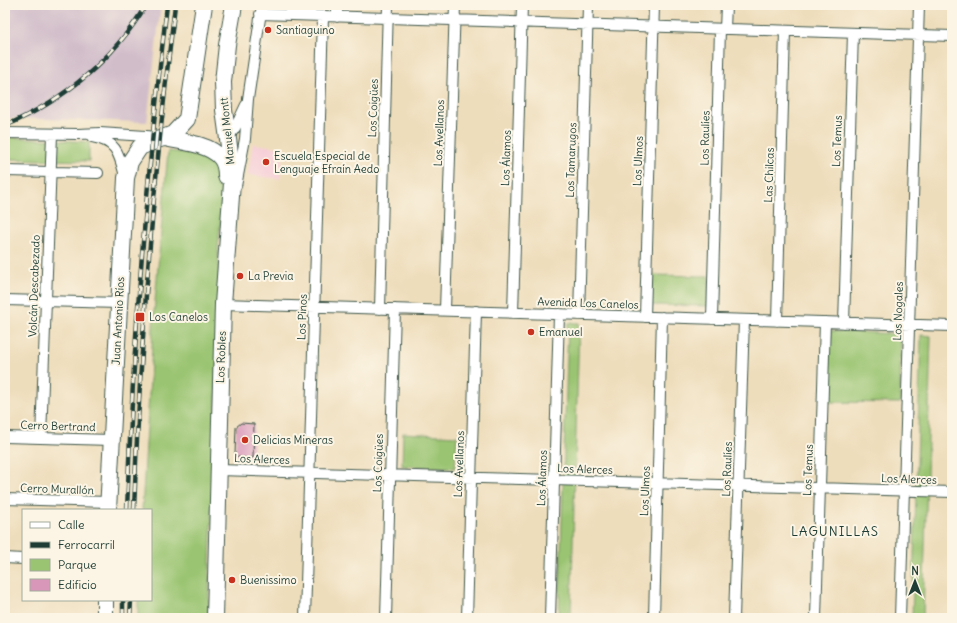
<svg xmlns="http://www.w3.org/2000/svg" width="957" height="623" viewBox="0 0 957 623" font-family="Delius,sans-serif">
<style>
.built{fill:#f6cfd8}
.industrial{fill:#d1bdca}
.green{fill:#9ac471;stroke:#5c8052}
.building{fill:#d896b9}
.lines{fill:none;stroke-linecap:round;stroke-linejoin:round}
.minor-casing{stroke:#3e5548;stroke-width:12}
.primary-casing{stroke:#3e5548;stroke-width:18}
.minor{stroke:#fff;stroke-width:10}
.primary{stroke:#fff;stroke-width:16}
.rail-casing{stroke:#1f3d34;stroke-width:4.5}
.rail{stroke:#fcf5e5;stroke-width:3;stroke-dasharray:9;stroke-linecap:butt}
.poi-dot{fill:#c8321e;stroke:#fcf5e5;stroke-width:1.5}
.labels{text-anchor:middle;stroke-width:4;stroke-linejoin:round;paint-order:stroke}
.poi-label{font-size:11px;fill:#1f3d34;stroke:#fcf5e5;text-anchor:start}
.street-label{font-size:11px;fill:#1f3d34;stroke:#fcf5e5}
.quarter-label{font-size:13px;letter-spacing:1px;fill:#1f3d34;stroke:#fcf5e5}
</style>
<rect width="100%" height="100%" fill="#fcf5e5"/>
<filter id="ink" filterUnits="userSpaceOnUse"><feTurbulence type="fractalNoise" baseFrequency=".025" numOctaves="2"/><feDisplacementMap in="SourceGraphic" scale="8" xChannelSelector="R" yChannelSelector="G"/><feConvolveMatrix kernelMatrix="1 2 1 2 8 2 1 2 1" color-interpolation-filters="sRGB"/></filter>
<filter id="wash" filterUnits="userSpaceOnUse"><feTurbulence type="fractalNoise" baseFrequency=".012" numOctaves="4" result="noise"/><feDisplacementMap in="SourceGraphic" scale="16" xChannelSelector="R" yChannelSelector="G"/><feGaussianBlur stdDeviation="0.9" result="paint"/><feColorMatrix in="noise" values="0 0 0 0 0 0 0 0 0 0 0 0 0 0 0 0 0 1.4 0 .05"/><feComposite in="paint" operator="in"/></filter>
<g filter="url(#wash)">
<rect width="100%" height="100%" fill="#edb"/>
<!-- built -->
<path class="built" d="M 253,144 L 284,148 L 280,179 L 248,175 Z"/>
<!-- industrial -->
<path class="industrial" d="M 5,5 L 161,5 L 147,122 L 5,118 Z"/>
<!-- green -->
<path class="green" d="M 5,137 L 89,142 L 89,161 L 5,159 Z
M 168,151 L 198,154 L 220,161 L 225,173 L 218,248 L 220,294 L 208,618 L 138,618 L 138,600 L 151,600 L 151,510 L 142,510 L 154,313 Z
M 651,275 L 709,276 L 709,306 L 650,305 Z
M 568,323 L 579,323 L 571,618 L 559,618 Z
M 830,331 L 901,334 L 900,403 L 827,402 Z
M 921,335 L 931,336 L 923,618 L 912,618 Z
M 403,433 L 457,436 L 455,468 L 402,466 Z"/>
<g id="blocks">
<!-- building -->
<path class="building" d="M 241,423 L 254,424 L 253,458 L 238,457 L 235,454 L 236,427 Z"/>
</g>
</g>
<g filter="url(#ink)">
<use href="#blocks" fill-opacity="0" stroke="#3e5548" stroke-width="1"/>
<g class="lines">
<!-- minor casing -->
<g class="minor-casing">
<path id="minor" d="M 260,14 L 952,36
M 337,17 L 337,5
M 725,29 L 726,5
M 5,133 L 78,134 L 100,133 L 161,137
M 92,137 C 117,141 119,154 125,176
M 228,138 L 235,128 L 246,105
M 5,171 L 98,173
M 236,186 L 245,139 L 248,99 L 262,5
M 5,300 L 119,303
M 223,304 L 952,326
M 380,309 L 388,5
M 445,310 L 455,5
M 513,313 L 522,5
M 579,315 L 588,5
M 645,317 L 654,5
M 712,319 L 720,29
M 777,321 L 785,31
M 844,323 L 853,33
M 5,437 L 111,440
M 41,438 L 52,134
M 218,470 L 952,492
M 5,499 L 108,502
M 5,558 L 23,559
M 305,618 L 323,17
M 386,618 L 395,309
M 467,618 L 476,311
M 550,618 L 559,314
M 654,618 L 662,317
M 734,618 L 744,320
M 816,618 L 825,322
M 900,618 L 919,5"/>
</g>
<!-- primary casing -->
<g class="primary-casing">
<path id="primary" d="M 164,138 C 180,141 210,144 221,158 C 225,163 226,170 226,176
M 108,510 L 126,178 L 130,162 L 140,147 L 173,134 L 187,119 L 204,5
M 105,618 L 105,600
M 215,618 L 223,304 L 232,183 L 231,161 L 224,110 L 223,82 L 227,45 L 234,5"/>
</g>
<!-- minor -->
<use href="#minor" class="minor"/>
<!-- primary -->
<use href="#primary" class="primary"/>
<!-- rail casing -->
<g class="rail-casing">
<path id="rail" d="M 5,126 C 64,100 113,60 146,5
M 127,510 C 133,341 147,173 167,5
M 134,510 C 140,341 154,173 175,5
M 123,618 L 123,600
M 130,618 L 131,600"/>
</g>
<!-- rail -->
<use href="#rail" class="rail"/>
</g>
</g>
<!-- markers -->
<g class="poi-dot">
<circle cx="268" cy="30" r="4"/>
<circle cx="266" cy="162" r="4"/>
<circle cx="240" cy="276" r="4"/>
<rect x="135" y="312" width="10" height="10" rx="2"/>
<circle cx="531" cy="332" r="4"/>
<circle cx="245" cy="440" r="4"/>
<circle cx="232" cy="580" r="4"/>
</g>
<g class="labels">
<!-- poi labels -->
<g class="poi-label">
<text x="276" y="34">Santiaguino</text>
<text x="274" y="160">Escuela Especial de<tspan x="274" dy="13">Lenguaje Efraín Aedo</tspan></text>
<text x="248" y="280">La Previa</text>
<text x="149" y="321">Los Canelos</text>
<text x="539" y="336">Emanuel</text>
<text x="253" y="444">Delicias Mineras</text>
<text x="240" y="584">Buenissimo</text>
</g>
<!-- street labels -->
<g class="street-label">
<text transform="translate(373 108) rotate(-88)" y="4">Los Coigües</text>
<text transform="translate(227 131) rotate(-96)" y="4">Manuel Montt</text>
<text transform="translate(439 133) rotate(-88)" y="4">Los Avellanos</text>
<text transform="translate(705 138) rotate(-89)" y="4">Los Raulíes</text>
<text transform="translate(837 141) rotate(-88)" y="4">Los Temus</text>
<text transform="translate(506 158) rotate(-88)" y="4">Los Álamos</text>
<text transform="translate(571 160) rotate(-88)" y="4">Los Tamarugos</text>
<text transform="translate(638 161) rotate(-88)" y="4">Los Ulmos</text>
<text transform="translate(769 175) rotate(-88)" y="4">Las Chilcas</text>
<text transform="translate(34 286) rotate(-88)" y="4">Volcán Descabezado</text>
<text transform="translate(588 303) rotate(2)" y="4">Avenida Los Canelos</text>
<text transform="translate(898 311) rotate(-88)" y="4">Los Nogales</text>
<text transform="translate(302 317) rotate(-88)" y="4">Los Pinos</text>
<text transform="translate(118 321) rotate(-87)" y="4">Juan Antonio Ríos</text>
<text transform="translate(221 357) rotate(-88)" y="4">Los Robles</text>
<text transform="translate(58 426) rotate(2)" y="4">Cerro Bertrand</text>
<text transform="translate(262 459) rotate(2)" y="4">Los Alerces</text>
<text transform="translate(378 463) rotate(-88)" y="4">Los Coigües</text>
<text transform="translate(459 464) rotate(-88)" y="4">Los Avellanos</text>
<text transform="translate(585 469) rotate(2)" y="4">Los Alerces</text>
<text transform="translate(727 469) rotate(-88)" y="4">Los Raulíes</text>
<text transform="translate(808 470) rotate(-88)" y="4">Los Temus</text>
<text transform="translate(542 478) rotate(-88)" y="4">Los Álamos</text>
<text transform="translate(909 479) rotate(2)" y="4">Los Alerces</text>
<text transform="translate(57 489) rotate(2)" y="4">Cerro Murallón</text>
<text transform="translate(645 491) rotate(-88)" y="4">Los Ulmos</text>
</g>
<!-- quarter labels -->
<g class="quarter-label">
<text x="835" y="536">LAGUNILLAS</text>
</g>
</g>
<!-- margin -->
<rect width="957" height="623" fill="none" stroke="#fcf5e5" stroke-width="20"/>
<!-- legend -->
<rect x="22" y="509" width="130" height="92" fill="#fcf5e5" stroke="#a4ab9e"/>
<rect x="30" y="522" width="20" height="6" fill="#ffffff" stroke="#a4ab9e"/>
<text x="58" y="529" font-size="12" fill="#1f3d34">Calle</text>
<rect x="30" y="542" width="20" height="6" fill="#1f3d34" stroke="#a4ab9e"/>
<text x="58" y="549" font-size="12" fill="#1f3d34">Ferrocarril</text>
<rect x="30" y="559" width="20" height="12" fill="#9ac471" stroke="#a4ab9e"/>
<text x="58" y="569" font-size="12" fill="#1f3d34">Parque</text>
<rect x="30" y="579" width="20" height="12" fill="#d896b9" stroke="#a4ab9e"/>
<text x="58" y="589" font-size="12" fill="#1f3d34">Edificio</text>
<!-- north arrow -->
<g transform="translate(915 581)" stroke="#fcf5e5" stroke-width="3" paint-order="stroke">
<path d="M0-3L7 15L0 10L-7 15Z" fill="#1f3d34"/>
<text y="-6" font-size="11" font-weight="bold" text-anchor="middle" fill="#1f3d34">N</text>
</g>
</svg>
